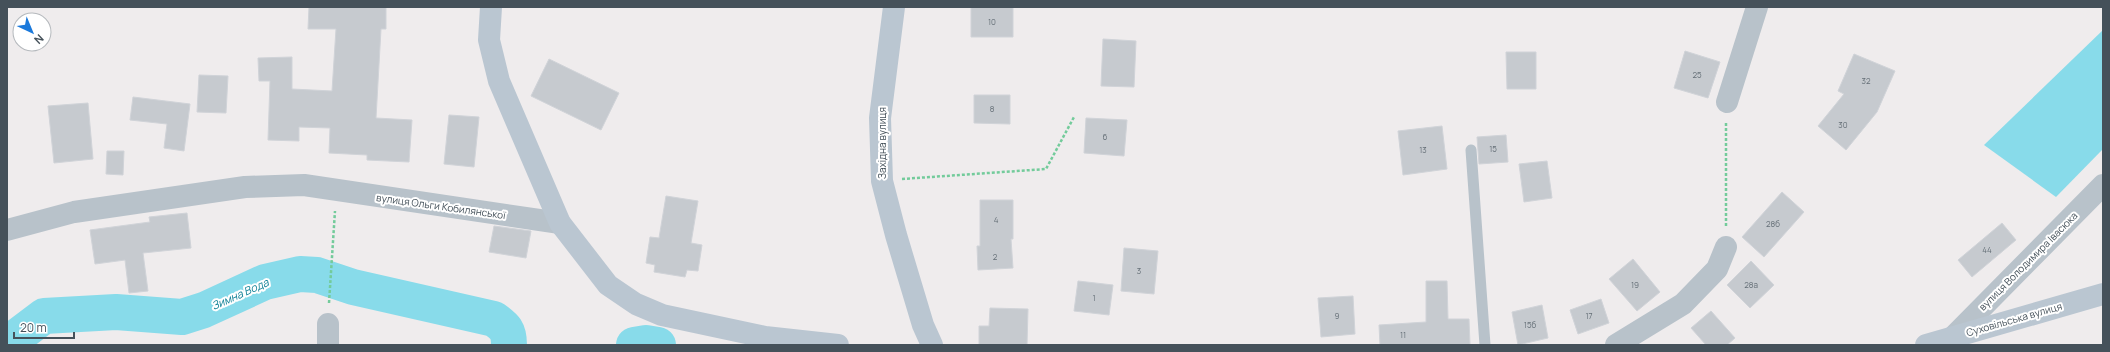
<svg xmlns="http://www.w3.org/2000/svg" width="2110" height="352" viewBox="0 0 2110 352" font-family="Manrope,sans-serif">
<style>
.water{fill:#88dbea}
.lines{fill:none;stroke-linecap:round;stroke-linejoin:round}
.river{stroke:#88dbea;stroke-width:36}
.building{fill:#c6cacf;stroke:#d0d3d8}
.path{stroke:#73cb9b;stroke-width:2.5;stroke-dasharray:3 2;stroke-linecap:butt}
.lane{stroke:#b8c2ca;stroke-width:11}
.street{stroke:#b8c2ca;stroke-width:22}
.secondary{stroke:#bac6d1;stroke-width:22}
.labels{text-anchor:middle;stroke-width:4;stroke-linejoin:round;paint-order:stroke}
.number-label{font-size:8px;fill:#656f77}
.street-label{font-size:10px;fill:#45515a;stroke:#fff}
.water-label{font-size:11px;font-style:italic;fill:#0e8095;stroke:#fff}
</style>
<rect width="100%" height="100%" fill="#efeced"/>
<!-- water -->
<path class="water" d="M 2103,30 L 2103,149 L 2056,197 L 1984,145 Z"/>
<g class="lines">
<!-- river -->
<path class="river" d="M 7,344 L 44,316 L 116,312 L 182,317 L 204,310 L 265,282 L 300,274 L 317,275 L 353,287 L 494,319 C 505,327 509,330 509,345
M 634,345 L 646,343 L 658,345"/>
</g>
<!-- building -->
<path class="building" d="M 309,7 L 386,7 L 386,29 L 381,29 L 376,118 L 412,120 L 409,162 L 367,160 L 367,155 L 329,153 L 330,128 L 299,127 L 299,141 L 268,140 L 270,81 L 259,81 L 258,58 L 292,57 L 292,89 L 332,91 L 336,29 L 308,29 Z
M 971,7 L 1013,7 L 1013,37 L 971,37 Z
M 1103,39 L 1136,41 L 1134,87 L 1101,86 Z
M 1685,51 L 1720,62 L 1708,98 L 1674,88 Z
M 1506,52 L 1536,52 L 1536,89 L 1507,89 Z
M 1854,54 L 1895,71 L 1877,112 L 1846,150 L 1818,126 L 1844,94 L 1838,91 Z
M 549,59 L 619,93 L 601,130 L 531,96 Z
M 199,75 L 228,76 L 226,113 L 197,112 Z
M 974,95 L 1010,95 L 1010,124 L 974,123 Z
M 133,97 L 190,104 L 184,151 L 164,148 L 167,124 L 130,120 Z
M 88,103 L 93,159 L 54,163 L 48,106 Z
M 449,115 L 479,117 L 474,167 L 444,164 Z
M 1086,118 L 1127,120 L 1124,156 L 1084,153 Z
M 1442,126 L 1447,169 L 1403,175 L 1398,131 Z
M 1506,135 L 1508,162 L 1479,164 L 1477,137 Z
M 107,151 L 124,151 L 123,175 L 106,174 Z
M 1547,161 L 1552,198 L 1524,202 L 1519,164 Z
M 1782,192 L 1804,212 L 1764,257 L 1742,237 Z
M 666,196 L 698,201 L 691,243 L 702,245 L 698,271 L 687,270 L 685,277 L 654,272 L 655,265 L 646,263 L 650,237 L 659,238 Z
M 980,200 L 1013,200 L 1013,239 L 1011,239 L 1013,268 L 978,270 L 977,246 L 980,246 Z
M 187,213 L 191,248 L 143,253 L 148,291 L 129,293 L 125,260 L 95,264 L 90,230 L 150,222 L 149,217 Z
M 2002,223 L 2016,240 L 1972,277 L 1958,260 Z
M 494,226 L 531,231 L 526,258 L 489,252 Z
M 1124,248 L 1158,251 L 1154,294 L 1121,291 Z
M 1633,259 L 1660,292 L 1637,311 L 1609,279 Z
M 1751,261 L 1774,285 L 1750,308 L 1727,285 Z
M 1078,281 L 1113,285 L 1109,315 L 1074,311 Z
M 1426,281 L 1447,281 L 1448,319 L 1469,319 L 1470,345 L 1380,345 L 1379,325 L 1426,322 Z
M 1353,296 L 1355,334 L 1321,337 L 1318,298 Z
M 1601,299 L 1609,323 L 1578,334 L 1570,310 Z
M 1542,305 L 1548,338 L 1518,345 L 1512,312 Z
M 990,308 L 1028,309 L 1027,345 L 979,345 L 979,326 L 989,326 Z
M 1711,311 L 1735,338 L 1727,345 L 1706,345 L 1691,328 Z"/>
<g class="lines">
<!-- path -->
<path class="path" d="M 902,179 L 1046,169 L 1074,117
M 1726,226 L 1726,123
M 329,303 L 335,211"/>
<!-- lane -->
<path class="lane" d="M 1471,150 L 1485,345"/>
<!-- street -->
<path class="street" d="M 1727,102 L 1757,7
M 7,230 L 74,212 L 245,187 L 304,185 L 560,223
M 328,324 L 328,345
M 1953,337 L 2103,185
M 1616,345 L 1683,304 L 1717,269 L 1726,247"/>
<!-- secondary -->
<path class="secondary" d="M 491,7 L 489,40 L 499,81 L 560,223 L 608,285 L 636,304 L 662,315 L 765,337 L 838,345
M 894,7 L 880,118 L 882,181 L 896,235 L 923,325 L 932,345
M 1926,345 L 2103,294"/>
</g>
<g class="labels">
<!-- number labels -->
<g class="number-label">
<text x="992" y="25">10</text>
<text x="1697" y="78">25</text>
<text x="1866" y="84">32</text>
<text x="992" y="112">8</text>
<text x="1843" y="128">30</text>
<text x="1105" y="140">6</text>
<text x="1493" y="152">15</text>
<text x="1423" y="153">13</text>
<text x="996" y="223">4</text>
<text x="1773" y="227">28б</text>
<text x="1987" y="253">44</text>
<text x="995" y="260">2</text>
<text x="1139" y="274">3</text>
<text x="1635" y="288">19</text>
<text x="1751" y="288">28а</text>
<text x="1094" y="301">1</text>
<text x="1337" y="319">9</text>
<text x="1589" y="319">17</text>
<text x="1530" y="328">15б</text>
<text x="1403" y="338">11</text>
</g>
<!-- street labels -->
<g class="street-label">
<text transform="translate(882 143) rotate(-90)" y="4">Західна вулиця</text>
<text transform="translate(441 206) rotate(8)" y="4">вулиця Ольги Кобилянської</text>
<text transform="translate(2028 261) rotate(-45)" y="4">вулиця Володимира Івасюка</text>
<text transform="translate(2014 319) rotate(-16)" y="4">Суховільська вулиця</text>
</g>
<!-- water labels -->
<g class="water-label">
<text transform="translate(240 294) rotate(-24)" y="4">Зимна Вода</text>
</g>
</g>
<!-- border -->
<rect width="2110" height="352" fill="none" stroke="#45515a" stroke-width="16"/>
<!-- north arrow -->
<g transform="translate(32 32) rotate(136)"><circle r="19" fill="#ffffff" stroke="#b5b9bd"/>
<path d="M0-3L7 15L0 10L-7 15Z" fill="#1b79db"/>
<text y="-6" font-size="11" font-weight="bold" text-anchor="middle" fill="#45515a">N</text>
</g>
<!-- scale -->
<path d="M14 332v6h60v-6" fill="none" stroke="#45515a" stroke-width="2"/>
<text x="20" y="332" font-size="12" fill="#45515a" stroke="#ffffff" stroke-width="3" paint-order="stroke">20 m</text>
</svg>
